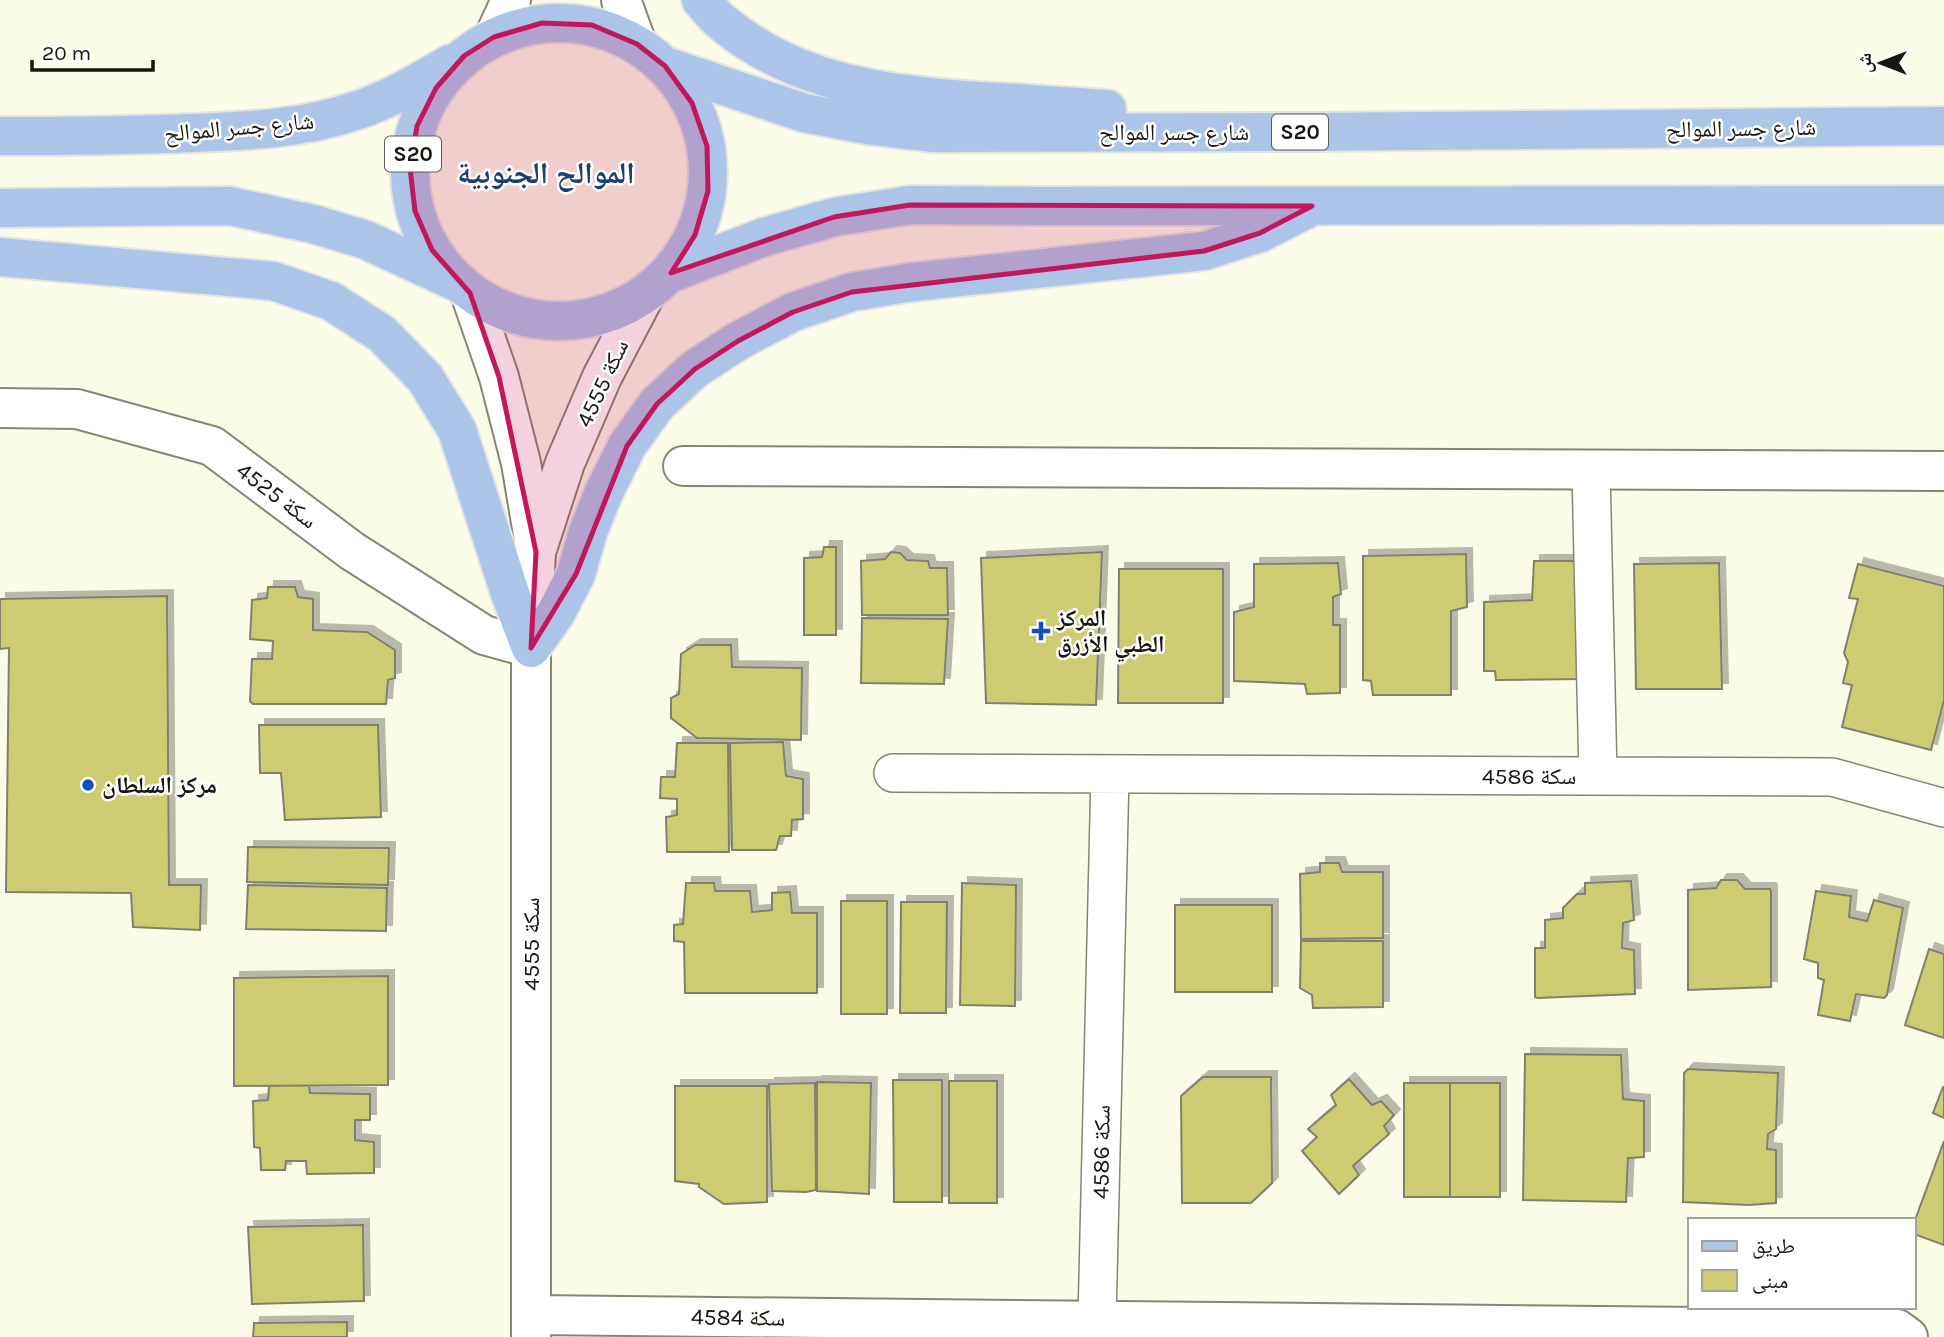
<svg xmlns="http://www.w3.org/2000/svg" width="1944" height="1337" viewBox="0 0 1944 1337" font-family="Karla,'Noto Naskh Arabic',sans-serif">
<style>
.building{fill:#cdcc72;stroke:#7f806e;stroke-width:2;filter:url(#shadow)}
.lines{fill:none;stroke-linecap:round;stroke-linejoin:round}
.minor-casing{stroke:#868674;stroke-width:40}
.tertiary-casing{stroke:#868674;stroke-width:42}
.primary-casing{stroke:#e3e3e2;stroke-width:42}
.minor{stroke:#fff;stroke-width:37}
.tertiary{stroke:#fff;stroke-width:38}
.primary{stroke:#adc4e9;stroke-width:38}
.marked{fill:#c2185b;fill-opacity:0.2;stroke:#c2185b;stroke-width:5;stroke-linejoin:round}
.poi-dot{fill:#0d53be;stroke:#fff;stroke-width:2.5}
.labels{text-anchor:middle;stroke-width:5;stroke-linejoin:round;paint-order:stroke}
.shield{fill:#fff;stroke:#5d5d58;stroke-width:2}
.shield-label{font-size:21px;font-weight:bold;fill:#171710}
.street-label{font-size:23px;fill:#171710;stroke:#fff}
.poi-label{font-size:23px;font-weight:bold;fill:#171710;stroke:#fff;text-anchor:start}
.district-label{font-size:30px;font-weight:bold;fill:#1d3d73;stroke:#fff}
</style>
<defs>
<filter id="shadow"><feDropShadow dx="6" dy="-6" stdDeviation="0" flood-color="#0004"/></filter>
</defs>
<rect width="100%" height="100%" fill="#fbfce8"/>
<!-- building -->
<path class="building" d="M 824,547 L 836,547 L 836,635 L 804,635 L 804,558 L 822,557 Z
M 891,552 L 900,553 L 907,560 L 928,561 L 930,568 L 947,568 L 948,615 L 862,615 L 861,561 L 885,559 Z
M 1102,552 L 1096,705 L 986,703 L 981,558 Z
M 1466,554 L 1467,607 L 1451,611 L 1451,695 L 1373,695 L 1371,681 L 1363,680 L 1363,556 Z
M 1534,561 L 1580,561 L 1583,679 L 1496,680 L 1495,671 L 1484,671 L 1484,602 L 1532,600 Z
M 1338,563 L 1341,594 L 1333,597 L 1333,625 L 1340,625 L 1340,693 L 1307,694 L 1305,684 L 1234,681 L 1234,612 L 1254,607 L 1254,564 Z
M 1719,563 L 1722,689 L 1636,689 L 1634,564 Z
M 1858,564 L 1944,586 L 1944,700 L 1931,750 L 1842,727 L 1852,685 L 1843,683 L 1848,662 L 1844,653 L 1858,599 L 1849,598 Z
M 1119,569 L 1223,569 L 1223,703 L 1118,703 Z
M 268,587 L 295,587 L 298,597 L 313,599 L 313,630 L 367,632 L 395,650 L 395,678 L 388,680 L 386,704 L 253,704 L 250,701 L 252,659 L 272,659 L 273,641 L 250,639 L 252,600 L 267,598 Z
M 167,596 L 169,885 L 201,885 L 200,930 L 133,927 L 131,893 L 6,892 L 9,648 L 0,649 L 0,599 Z
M 862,618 L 948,619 L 944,684 L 861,683 Z
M 695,645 L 731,645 L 732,667 L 802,668 L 801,740 L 697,738 L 671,718 L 671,698 L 679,694 L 681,654 Z
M 259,725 L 378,725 L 381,817 L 285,820 L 281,773 L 260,773 Z
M 783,742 L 786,776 L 803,779 L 803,819 L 792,820 L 791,836 L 780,836 L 776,850 L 732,850 L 730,743 Z
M 677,743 L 728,743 L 729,852 L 667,852 L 666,817 L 677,815 L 677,799 L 660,798 L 661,777 L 675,777 Z
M 248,847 L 389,848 L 388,885 L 247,882 Z
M 1320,863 L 1339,863 L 1342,872 L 1383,872 L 1383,938 L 1301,939 L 1300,874 L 1320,872 Z
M 1721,880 L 1737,880 L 1745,889 L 1770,889 L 1771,891 L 1771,987 L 1688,990 L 1688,890 L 1716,888 Z
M 1631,881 L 1634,920 L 1623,923 L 1622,948 L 1634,950 L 1635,994 L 1538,998 L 1535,997 L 1535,948 L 1545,948 L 1545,920 L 1563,918 L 1563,908 L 1577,894 L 1585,894 L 1585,883 Z
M 686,883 L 714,883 L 715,891 L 750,891 L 752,912 L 772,910 L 772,893 L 790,892 L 792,913 L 817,913 L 817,993 L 685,993 L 684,942 L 674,941 L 674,925 L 683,924 Z
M 962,883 L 1016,885 L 1015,1006 L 960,1005 Z
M 248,885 L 387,888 L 386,931 L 246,929 Z
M 1816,891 L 1851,896 L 1849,917 L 1867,921 L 1874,900 L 1903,908 L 1887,995 L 1884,998 L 1856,994 L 1850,1021 L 1818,1015 L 1824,980 L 1818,978 L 1818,963 L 1804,959 Z
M 841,901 L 887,901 L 887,1014 L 841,1014 Z
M 901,902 L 947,902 L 946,1013 L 900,1013 Z
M 1175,905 L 1272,905 L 1272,992 L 1175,992 Z
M 1301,941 L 1383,941 L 1383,1007 L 1313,1008 L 1312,995 L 1300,988 Z
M 1929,949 L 1944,954 L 1944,1038 L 1905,1025 Z
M 388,976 L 388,1085 L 234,1086 L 234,978 Z
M 1525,1054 L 1621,1055 L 1623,1099 L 1644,1101 L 1644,1157 L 1628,1158 L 1626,1202 L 1523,1200 Z
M 1688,1069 L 1778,1073 L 1776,1129 L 1768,1134 L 1767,1149 L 1776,1150 L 1776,1203 L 1749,1205 L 1683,1202 L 1684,1073 Z
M 1203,1077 L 1271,1077 L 1272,1183 L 1251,1203 L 1182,1203 L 1181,1096 Z
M 1349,1079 L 1372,1105 L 1381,1101 L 1394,1115 L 1384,1126 L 1389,1134 L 1353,1166 L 1359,1175 L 1339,1194 L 1302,1151 L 1317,1137 L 1308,1129 L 1336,1105 L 1331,1095 Z
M 893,1080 L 942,1080 L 942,1202 L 894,1202 Z
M 949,1081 L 997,1081 L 997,1203 L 949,1203 Z
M 817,1082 L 871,1083 L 869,1194 L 817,1191 Z
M 815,1083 L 816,1190 L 806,1192 L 772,1191 L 769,1084 Z
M 1404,1083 L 1450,1083 L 1450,1197 L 1404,1197 Z
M 1450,1083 L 1500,1083 L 1500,1197 L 1450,1197 Z
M 269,1086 L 309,1086 L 310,1093 L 370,1094 L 370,1120 L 355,1120 L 355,1140 L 374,1142 L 374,1173 L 307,1174 L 306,1161 L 286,1161 L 285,1170 L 261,1170 L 260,1148 L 254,1147 L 253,1101 L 268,1100 Z
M 675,1086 L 767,1086 L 767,1202 L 724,1204 L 699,1187 L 699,1184 L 675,1181 Z
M 1943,1087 L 1944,1087 L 1944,1118 L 1933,1113 Z
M 1944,1141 L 1944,1245 L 1914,1234 L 1914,1223 Z
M 363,1225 L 364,1301 L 252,1304 L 248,1227 Z
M 347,1322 L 347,1337 L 253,1337 L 254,1323 Z"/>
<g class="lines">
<!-- minor casing -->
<g class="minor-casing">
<path id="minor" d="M 1591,470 L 1598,776
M 893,773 L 1832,777 L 1944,808
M 1097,1320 L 1110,774"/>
</g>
<!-- tertiary casing -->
<g class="tertiary-casing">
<path id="tertiary" d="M 621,0 L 637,44
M 494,37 L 511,0
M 470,293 L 499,377 L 521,463 L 536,552 L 531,648 L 531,1337
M 0,408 L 77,409 L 212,446 L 352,551 L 484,635 L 531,648
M 683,466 L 1944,471
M 538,546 L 565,463 L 602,377 L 645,295
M 532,1315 L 1897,1329 L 1908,1337"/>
</g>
<!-- primary casing -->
<g class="primary-casing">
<path id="primary" d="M 701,0 C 708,8 715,17 723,23 C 797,84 887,95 979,101 C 1022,103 1065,106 1107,109
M410 172a149 149 0 1 1 298 0a149 149 0 1 1-298 0Z
M 665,66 L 804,113 L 873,126 L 932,133 L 1311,132 L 1944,126
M 0,136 C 64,136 128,136 192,133 C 247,131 302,129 355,111 C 389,100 419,82 450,64
M 0,208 L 230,206 L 313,224 L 366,240 L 454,281
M 0,257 L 273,281 L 331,301 L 382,334 L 425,378 L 457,430 L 511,596 L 531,648
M 671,273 L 764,237 L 834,217 L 910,205 L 1037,206 L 1944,205
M 531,648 L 556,613 L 576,574 L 588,532 L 604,492 L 627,446 L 657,404 L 695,369 L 738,341 L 793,312 L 852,292 L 913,282 L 1204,251 L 1260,233 L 1307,209"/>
</g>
<!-- minor -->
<use href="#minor" class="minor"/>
<!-- tertiary -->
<use href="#tertiary" class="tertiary"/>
<!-- primary -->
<use href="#primary" class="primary"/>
</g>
<!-- marked area -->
<path class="marked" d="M 542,23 L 592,25 L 637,44 L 665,66 L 692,103 L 707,146 L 708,191 L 695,235 L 671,273 L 834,217 L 910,205 L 1312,206 L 1260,233 L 1204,251 L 852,292 L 793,312 L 738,341 L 695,369 L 657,404 L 627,446 L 576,574 L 531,648 L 536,552 L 499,377 L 470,293 L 432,250 L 415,211 L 410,168 L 417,126 L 436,88 L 464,56 L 494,37 Z"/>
<!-- markers -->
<g class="poi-dot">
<path d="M1037.5 620.5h7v7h7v7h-7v7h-7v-7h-7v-7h7z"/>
<circle cx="88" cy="785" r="7"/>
</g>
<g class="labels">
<!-- shield labels -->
<g class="shield">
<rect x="1272" y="114.5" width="56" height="35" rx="5"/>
<rect x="385" y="136.5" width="56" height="35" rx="5"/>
</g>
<g class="shield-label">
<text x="1300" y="139">S20</text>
<text x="413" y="161">S20</text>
</g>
<!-- street labels -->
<g class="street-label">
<text transform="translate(239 127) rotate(-5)" y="8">شارع جسر الموالح</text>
<text transform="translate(1741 128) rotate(-1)" y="8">شارع جسر الموالح</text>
<text x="1174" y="140">شارع جسر الموالح</text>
<text transform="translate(602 383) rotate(-65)" y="8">سكة 4555</text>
<text transform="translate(277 495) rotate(37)" y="8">سكة 4525</text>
<text x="1529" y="784">سكة 4586</text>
<text transform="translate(531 944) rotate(-90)" y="8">سكة 4555</text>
<text transform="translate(1101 1152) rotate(-89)" y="8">سكة 4586</text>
<text transform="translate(738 1317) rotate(1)" y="8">سكة 4584</text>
</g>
<!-- poi labels -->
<g class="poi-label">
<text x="1057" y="626">المركز<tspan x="1057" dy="26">الطبي الأزرق</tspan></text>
<text x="102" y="793">مركز السلطان</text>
</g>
<!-- district labels -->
<g class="district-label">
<text x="546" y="183">الموالح الجنوبية</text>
</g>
</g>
<!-- legend -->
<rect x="1688" y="1218" width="228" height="91" fill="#ffffff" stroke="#a2a29f" stroke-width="2"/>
<rect x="1702" y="1241" width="35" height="10" fill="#adc4e9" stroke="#a2a29f" stroke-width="2"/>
<text x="1752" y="1253" font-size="21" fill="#171710">طريق</text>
<rect x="1702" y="1270" width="35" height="21" fill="#cdcc72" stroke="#a2a29f" stroke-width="2"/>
<text x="1752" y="1288" font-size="21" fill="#171710">مبنى</text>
<!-- north arrow -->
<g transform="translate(1881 63) rotate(270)" stroke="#ffffff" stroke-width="5" paint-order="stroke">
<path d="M0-5L12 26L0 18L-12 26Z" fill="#171710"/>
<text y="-10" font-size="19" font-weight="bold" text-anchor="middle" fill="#171710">ش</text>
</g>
<!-- scale -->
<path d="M32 60v10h121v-10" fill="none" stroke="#171710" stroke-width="3.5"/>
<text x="42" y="60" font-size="21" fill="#171710" stroke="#ffffff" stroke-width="5" paint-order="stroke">20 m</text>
</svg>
